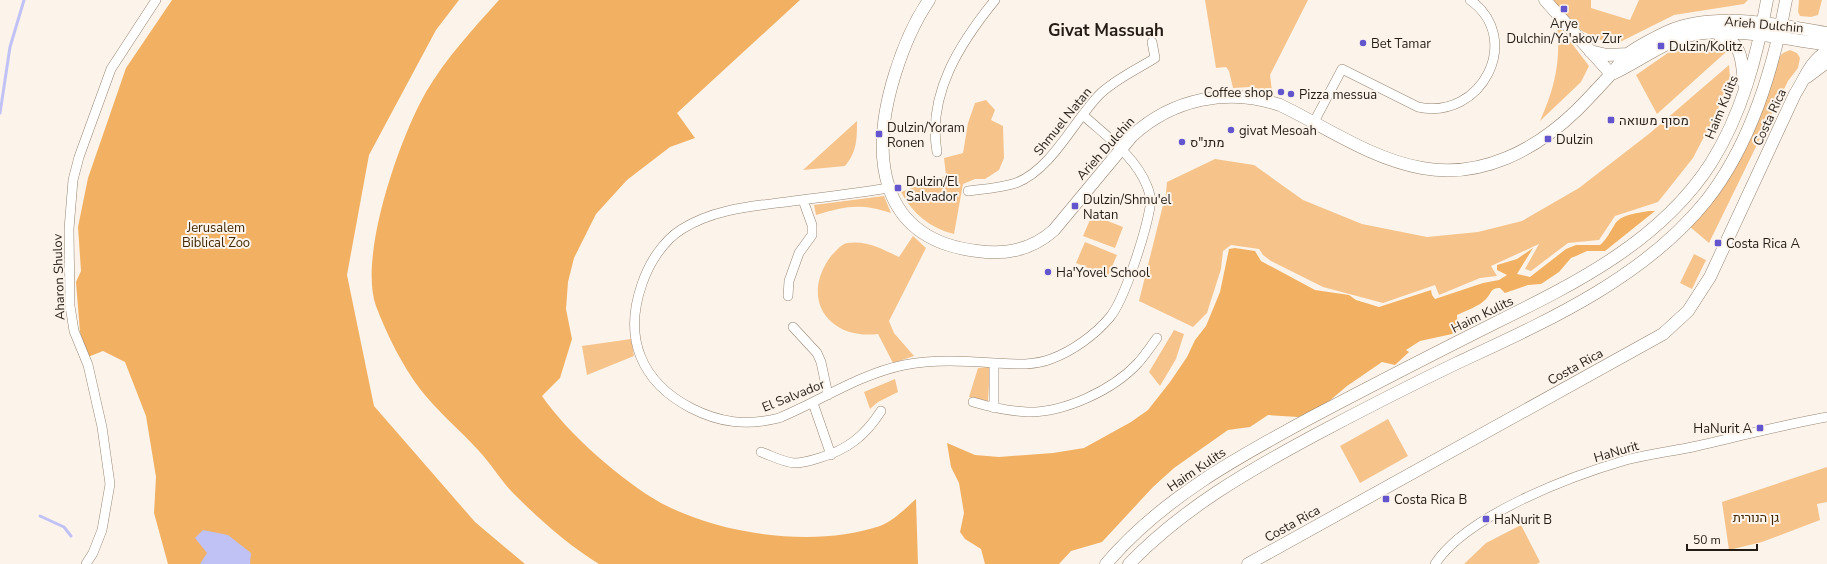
<svg xmlns="http://www.w3.org/2000/svg" width="1827" height="564" viewBox="0 0 1827 564" font-family="'Nunito Sans',Heebo,sans-serif">
<style>
.green{fill:#f6c38b}
.forest{fill:#f1b062}
.water{fill:#c0c2f6}
.lines{fill:none;stroke-linecap:round;stroke-linejoin:round}
.stream{stroke:#c0c2f6;stroke-width:3}
.street-casing{stroke:#988572;stroke-width:10}
.secondary-casing{stroke:#988572;stroke-width:13}
.street{stroke:#fff;stroke-width:9}
.secondary{stroke:#fff;stroke-width:12}
.poi-dot{fill:#6255ce;stroke:#fcf4eb;stroke-width:1.5}
.labels{text-anchor:middle;stroke-width:4;stroke-linejoin:round;paint-order:stroke}
.poi-label{font-size:13px;fill:#241d16;stroke:#fcf4eb;text-anchor:start}
.street-label{font-size:13px;fill:#241d16;stroke:#fcf4eb}
.park-label{font-size:13px;fill:#402704;stroke:#fcf4eb}
.district-label{font-size:17px;font-weight:bold;fill:#241d16;stroke:#fcf4eb}
</style>
<rect width="100%" height="100%" fill="#fcf4eb"/>
<!-- green -->
<path class="green" d="M 1205,0 L 1308,0 L 1270,75 L 1272,91 L 1250,87 L 1233,88 L 1229,71 L 1226,67 L 1216,68 Z
M 1552,0 L 1591,0 L 1591,8 L 1630,20 L 1639,0 L 1748,0 L 1744,4 L 1674,15 L 1620,42 L 1605,42 L 1582,31 Z
M 1799,0 L 1822,0 L 1818,15 L 1811,17 L 1800,16 L 1798,12 Z
M 1557,24 L 1589,66 L 1581,82 L 1540,121 C 1555,87 1561,61 1557,24 Z
M 1692,44 L 1711,45 L 1726,52 L 1657,114 L 1636,75 L 1675,48 Z
M 1790,50 L 1797,53 L 1800,58 L 1798,68 L 1788,81 L 1709,243 L 1689,226 L 1724,183 L 1778,58 L 1783,53 Z
M 1729,65 L 1730,78 L 1717,112 L 1693,158 L 1658,202 L 1615,216 L 1599,240 L 1568,243 L 1531,271 L 1525,269 L 1539,244 L 1491,266 L 1497,276 L 1480,278 L 1439,295 L 1435,285 L 1383,303 L 1323,287 L 1271,261 L 1263,255 L 1259,249 L 1231,245 L 1223,251 L 1221,269 L 1207,313 L 1193,327 L 1139,301 L 1166,193 L 1167,182 L 1215,159 L 1254,165 L 1303,200 L 1362,224 L 1427,237 L 1478,232 L 1522,221 L 1579,188 L 1650,133 Z
M 986,100 L 995,110 L 991,120 L 1003,126 L 1004,158 L 999,170 L 985,179 L 975,179 L 963,184 L 954,234 C 930,228 913,214 901,192 L 946,176 L 944,158 L 963,153 L 968,123 L 975,103 Z
M 857,121 C 857,139 857,152 845,166 L 803,170 Z
M 884,196 L 891,213 C 860,203 846,206 816,215 L 814,205 Z
M 1092,215 L 1123,227 L 1115,248 L 1083,236 Z
M 913,236 L 926,248 L 889,321 L 894,333 L 914,356 L 893,363 L 878,334 C 829,340 799,299 831,256 C 835,252 841,244 847,243 C 867,240 882,249 899,257 Z
M 1085,242 L 1117,255 L 1108,276 L 1076,263 Z
M 1694,254 L 1706,260 L 1692,289 L 1680,283 Z
M 1174,330 L 1184,334 L 1176,359 L 1160,386 L 1149,372 Z
M 631,339 L 634,356 L 587,375 L 582,346 Z
M 990,367 L 988,401 L 969,397 L 978,368 Z
M 895,379 L 898,392 L 878,402 L 870,409 L 864,392 Z
M 1388,419 L 1408,456 L 1360,483 L 1340,446 Z
M 1827,467 L 1827,502 L 1817,504 L 1820,520 L 1762,542 L 1729,550 L 1722,502 Z
M 1521,525 L 1540,562 L 1537,564 L 1464,564 L 1486,543 Z"/>
<!-- forest -->
<path class="forest" d="M 172,0 L 459,0 L 436,30 L 369,155 L 347,275 L 374,406 L 475,522 L 525,564 L 168,564 L 154,513 L 156,477 L 146,416 L 125,362 L 103,351 L 88,357 L 80,332 L 76,282 L 81,271 L 78,227 L 88,178 L 126,68 Z
M 499,0 L 800,0 L 677,113 L 695,138 L 670,147 L 627,180 L 596,214 L 574,258 L 568,282 L 566,309 L 572,339 L 560,378 L 542,396 C 568,434 622,481 661,503 C 721,535 815,548 880,526 C 893,521 906,508 916,499 L 918,564 L 599,564 C 568,545 540,520 514,494 C 501,481 492,465 479,451 C 460,430 437,411 420,389 C 402,365 387,335 376,306 C 358,256 400,137 426,92 C 446,58 473,29 499,0 Z
M 1649,211 L 1655,211 L 1605,251 L 1587,251 L 1576,256 L 1571,258 L 1559,272 L 1541,284 L 1528,285 L 1505,293 L 1500,288 C 1490,288 1492,293 1486,299 C 1480,306 1465,311 1457,315 L 1458,330 L 1452,334 L 1420,341 L 1406,350 L 1409,352 L 1395,365 L 1382,362 L 1347,386 L 1321,408 L 1303,416 L 1298,417 L 1268,415 L 1250,427 L 1228,430 L 1174,468 L 1153,487 L 1102,542 L 1071,551 L 1059,564 L 985,564 L 981,549 L 965,539 L 960,532 L 964,513 L 959,483 L 951,467 L 947,443 L 975,455 L 999,457 L 1053,453 L 1084,448 L 1131,422 L 1148,410 L 1170,382 L 1187,357 L 1195,340 L 1206,326 L 1220,292 L 1229,249 L 1235,248 L 1255,251 L 1261,261 L 1315,290 L 1349,295 L 1356,300 L 1379,307 L 1431,290 L 1432,295 L 1435,299 L 1483,283 L 1499,280 L 1507,275 L 1497,270 L 1497,265 L 1517,259 L 1533,248 L 1517,274 L 1530,277 L 1566,249 L 1576,245 L 1600,245 C 1607,239 1610,232 1615,224 C 1621,214 1639,213 1649,211 Z"/>
<!-- water -->
<path class="water" d="M 203,530 L 228,535 L 251,553 L 250,564 L 200,564 L 207,553 L 195,538 Z"/>
<g class="lines">
<!-- stream -->
<path class="stream" d="M 0,113 L 10,47 L 24,0
M 40,516 L 64,527 L 71,536"/>
<!-- street casing -->
<g class="street-casing">
<path id="street" d="M 1314,122 L 1342,69 L 1418,107 C 1482,121 1524,38 1470,0
M 937,152 C 927,94 960,43 995,0
M 889,188 C 857,193 825,197 793,201 C 756,206 715,208 682,229 C 663,241 649,263 642,284 C 623,338 641,382 691,408 C 720,423 747,426 779,418 C 820,401 860,374 904,365 C 934,359 965,361 995,363 C 1013,364 1033,366 1051,359 C 1073,351 1096,334 1110,317 C 1125,299 1146,231 1150,207 C 1151,200 1150,193 1147,186 C 1135,156 1106,136 1083,115
M 968,191 C 984,189 1001,188 1016,183 C 1052,169 1073,122 1099,95 C 1114,80 1136,70 1155,58 L 1152,42
M 788,296 L 789,281 L 799,253 L 812,235 L 812,225 L 803,200
M 793,327 L 817,353 L 821,362 L 828,395
M 994,363 L 994,408
M 973,402 C 990,407 1008,411 1027,412 C 1064,413 1113,390 1138,363 C 1145,355 1151,346 1157,338
M 813,403 L 831,455
M 761,452 C 772,456 783,462 794,463 C 803,463 810,461 819,458 C 847,450 865,436 881,411
M 86,564 L 93,553 L 102,530 L 110,484 L 102,427 L 88,365 L 74,331 L 70,306 L 69,229 L 73,180 L 79,157 L 111,69 L 156,0
M 1435,564 C 1467,515 1571,476 1626,460 C 1649,454 1674,451 1697,446 C 1740,436 1783,425 1827,417"/>
</g>
<!-- secondary casing -->
<g class="secondary-casing">
<path id="secondary" d="M 929,0 C 914,22 903,48 895,74 C 870,154 877,239 977,251 C 1005,255 1032,250 1054,230 L 1132,136 C 1172,99 1228,87 1280,105 C 1326,127 1371,159 1422,168 C 1481,179 1536,150 1577,110 C 1589,98 1600,86 1611,74 C 1617,68 1622,59 1629,53 C 1641,45 1656,37 1669,31 C 1715,11 1780,25 1827,33
M 1545,0 L 1611,74
M 1719,35 C 1743,42 1742,63 1744,84
M 1590,51 L 1607,55 L 1628,54
M 1614,73 C 1638,62 1659,45 1684,37 C 1721,25 1789,39 1827,45
M 1807,77 L 1827,62
M 1106,564 C 1162,498 1238,457 1312,417 C 1373,385 1433,354 1495,323 C 1576,283 1661,241 1711,163 C 1742,114 1757,56 1767,0
M 1129,564 C 1183,508 1248,471 1315,435 C 1362,410 1409,386 1457,363 C 1545,322 1643,279 1706,201 C 1751,144 1773,70 1786,0
M 1248,564 L 1663,334 L 1688,311 L 1710,277 L 1795,94 C 1806,77 1809,63 1827,51"/>
</g>
<!-- street -->
<use href="#street" class="street"/>
<!-- secondary -->
<use href="#secondary" class="secondary"/>
</g>
<!-- markers -->
<g class="poi-dot">
<rect x="1560" y="5" width="8" height="8" rx="2"/>
<circle cx="1363" cy="43" r="4"/>
<rect x="1657" y="42" width="8" height="8" rx="2"/>
<circle cx="1281" cy="92" r="4"/>
<circle cx="1291" cy="94" r="4"/>
<rect x="1607" y="116" width="8" height="8" rx="2"/>
<circle cx="1231" cy="130" r="4"/>
<rect x="875" y="130" width="8" height="8" rx="2"/>
<rect x="1544" y="135" width="8" height="8" rx="2"/>
<circle cx="1182" cy="142" r="4"/>
<rect x="894" y="184" width="8" height="8" rx="2"/>
<rect x="1071" y="202" width="8" height="8" rx="2"/>
<rect x="1714" y="239" width="8" height="8" rx="2"/>
<circle cx="1048" cy="272" r="4"/>
<rect x="1756" y="424" width="8" height="8" rx="2"/>
<rect x="1382" y="495" width="8" height="8" rx="2"/>
<rect x="1482" y="515" width="8" height="8" rx="2"/>
</g>
<g class="labels">
<!-- poi labels -->
<g class="poi-label">
<text x="1564" y="28" text-anchor="middle">Arye<tspan x="1564" dy="15">Dulchin/Ya'akov Zur</tspan></text>
<text x="1371" y="48">Bet Tamar</text>
<text x="1669" y="51">Dulzin/Kolitz</text>
<text x="1273" y="97" text-anchor="end">Coffee shop</text>
<text x="1299" y="99">Pizza messua</text>
<text x="1619" y="125">מסוף משואה</text>
<text x="887" y="132">Dulzin/Yoram<tspan x="887" dy="15">Ronen</tspan></text>
<text x="1239" y="135">givat Mesoah</text>
<text x="1556" y="144">Dulzin</text>
<text x="1190" y="147">מתנ"ס</text>
<text x="906" y="186">Dulzin/El<tspan x="906" dy="15">Salvador</tspan></text>
<text x="1083" y="204">Dulzin/Shmu'el<tspan x="1083" dy="15">Natan</tspan></text>
<text x="1726" y="248">Costa Rica A</text>
<text x="1056" y="277">Ha'Yovel School</text>
<text x="1752" y="433" text-anchor="end">HaNurit A</text>
<text x="1394" y="504">Costa Rica B</text>
<text x="1494" y="524">HaNurit B</text>
</g>
<!-- street labels -->
<g class="street-label">
<text transform="translate(1764 24) rotate(5)" y="5">Arieh Dulchin</text>
<text transform="translate(1721 107) rotate(-68)" y="5">Haim Kulits</text>
<text transform="translate(1769 117) rotate(-65)" y="5">Costa Rica</text>
<text transform="translate(1062 121) rotate(-51)" y="5">Shmuel Natan</text>
<text transform="translate(1105 148) rotate(-48)" y="5">Arieh Dulchin</text>
<text transform="translate(58 277) rotate(-92)" y="5">Aharon Shulov</text>
<text transform="translate(1482 314) rotate(-26)" y="5">Haim Kulits</text>
<text transform="translate(1575 366) rotate(-29)" y="5">Costa Rica</text>
<text transform="translate(793 395) rotate(-22)" y="5">El Salvador</text>
<text transform="translate(1616 451) rotate(-16)" y="5">HaNurit</text>
<text transform="translate(1196 469) rotate(-34)" y="5">Haim Kulits</text>
<text transform="translate(1292 523) rotate(-29)" y="5">Costa Rica</text>
</g>
<!-- park labels -->
<g class="park-label">
<text x="216" y="232">Jerusalem<tspan x="216" dy="15">Biblical Zoo</tspan></text>
<text x="1756" y="522">גן הנורית</text>
</g>
<!-- district labels -->
<g class="district-label">
<text x="1106" y="36">Givat Massuah</text>
</g>
</g>
<!-- scale -->
<path d="M1687 544v6h70v-6" fill="none" stroke="#241d16" stroke-width="2"/>
<text x="1693" y="544" font-size="12" fill="#241d16" stroke="#fcf4eb" stroke-width="3" paint-order="stroke">50 m</text>
</svg>
